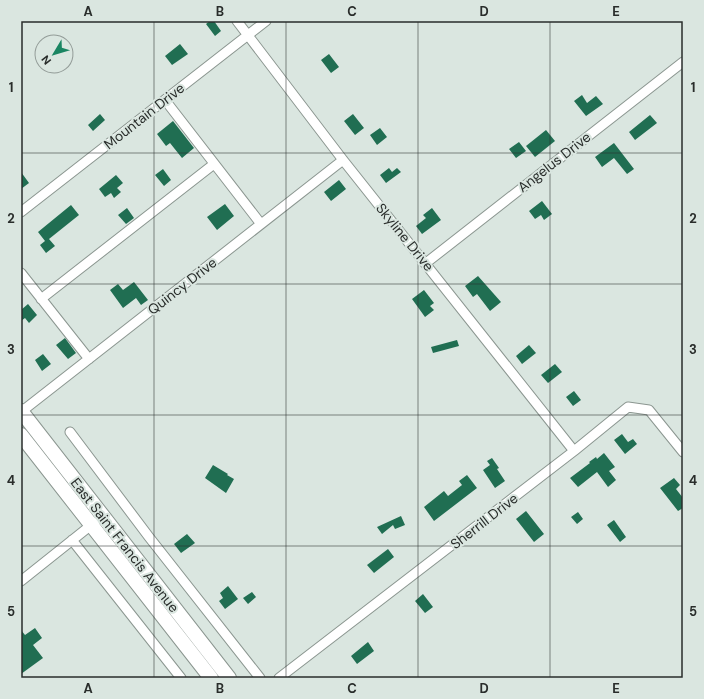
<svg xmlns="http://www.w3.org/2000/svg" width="704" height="699" viewBox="0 0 704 699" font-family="'DM Sans',sans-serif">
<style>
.building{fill:#206e52}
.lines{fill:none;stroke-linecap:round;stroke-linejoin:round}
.minor-casing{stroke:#8b9690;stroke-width:11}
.highway-casing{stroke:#8b9690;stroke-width:16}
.minor{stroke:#fff;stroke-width:9}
.highway{stroke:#fff;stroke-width:14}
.grid{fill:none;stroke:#292d2b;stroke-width:1;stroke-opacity:0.55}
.labels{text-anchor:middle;stroke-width:4;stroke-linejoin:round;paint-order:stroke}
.street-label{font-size:14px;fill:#292d2b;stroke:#dae6e0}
.neatline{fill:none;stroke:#292d2b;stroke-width:1.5}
.grid-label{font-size:13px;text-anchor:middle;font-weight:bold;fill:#292d2b}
</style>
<rect width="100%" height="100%" fill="#dae6e0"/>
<!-- building -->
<path class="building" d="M 210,21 L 214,21 L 221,31 L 215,36 L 206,24 Z
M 180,44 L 188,54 L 172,65 L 165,56 Z
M 329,54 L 339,67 L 331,73 L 321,60 Z
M 582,95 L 587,103 L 596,96 L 603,104 L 586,116 L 574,101 Z
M 100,114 L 105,120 L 93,131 L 88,125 Z
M 353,114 L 364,128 L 355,135 L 344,121 Z
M 650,115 L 657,123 L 635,140 L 629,132 Z
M 173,121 L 194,148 L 182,158 L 170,143 L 166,146 L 157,134 Z
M 380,128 L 387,137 L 377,145 L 370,135 Z
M 546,130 L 555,141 L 535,157 L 526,146 Z
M 519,142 L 526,151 L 516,158 L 509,149 Z
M 614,143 L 634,169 L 627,174 L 614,158 L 602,167 L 595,157 Z
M 389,168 L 392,172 L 397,168 L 401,172 L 386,183 L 380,175 Z
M 163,169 L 171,180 L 164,186 L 155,175 Z
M 21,172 L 29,183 L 21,189 Z
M 116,175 L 123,183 L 117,188 L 121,192 L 114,198 L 111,193 L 105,197 L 99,189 Z
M 339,180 L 346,189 L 331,201 L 324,192 Z
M 542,201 L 552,214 L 544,220 L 541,215 L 535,219 L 529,211 Z
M 225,204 L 234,216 L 217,230 L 207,217 Z
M 71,205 L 79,215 L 49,239 L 55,246 L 46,253 L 40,245 L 45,241 L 38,232 Z
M 127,208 L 134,218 L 126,224 L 118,215 Z
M 432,208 L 441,220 L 422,234 L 416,226 L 426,218 L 423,215 Z
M 478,276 L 501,302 L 490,311 L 477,294 L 473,297 L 465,286 Z
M 134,282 L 148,300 L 141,305 L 136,298 L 123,308 L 110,290 L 118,284 L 123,290 Z
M 424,290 L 434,303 L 430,306 L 434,310 L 425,317 L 412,299 Z
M 28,304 L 37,315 L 29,323 L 25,318 L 21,321 L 21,310 Z
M 65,338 L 76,353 L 68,359 L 56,345 Z
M 457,340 L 459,346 L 433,353 L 431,347 Z
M 529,345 L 536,353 L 522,364 L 516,356 Z
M 43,354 L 51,364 L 42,371 L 35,360 Z
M 555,364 L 562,372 L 548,383 L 541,375 Z
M 574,391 L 581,400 L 573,406 L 566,397 Z
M 622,434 L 628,442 L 633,439 L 637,444 L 625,454 L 614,440 Z
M 604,453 L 615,467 L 609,471 L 616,480 L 608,487 L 597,472 L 578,487 L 570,478 L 590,463 L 589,462 L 596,457 L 597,459 Z
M 492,458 L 499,468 L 497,469 L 505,481 L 495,488 L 483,470 L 490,465 L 487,461 Z
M 213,465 L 228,474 L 227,475 L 234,479 L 226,493 L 205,478 Z
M 467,475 L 477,488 L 434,521 L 424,507 L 444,491 L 448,496 L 462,485 L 459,481 Z
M 674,478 L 680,485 L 676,489 L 683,498 L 683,508 L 678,511 L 660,488 Z
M 526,511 L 544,534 L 534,542 L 516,519 Z
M 578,512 L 583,519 L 577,524 L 571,517 Z
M 401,516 L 405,525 L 395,529 L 393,525 L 382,534 L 377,527 Z
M 614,520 L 626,537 L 620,542 L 607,525 Z
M 187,534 L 195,543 L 181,553 L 174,544 Z
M 388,549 L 394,557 L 374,573 L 367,565 Z
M 228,586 L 238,599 L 225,609 L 219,601 L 223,598 L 220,593 Z
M 252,592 L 256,597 L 248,604 L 243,598 Z
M 423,594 L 433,607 L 425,613 L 415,601 Z
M 35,628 L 42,638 L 33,645 L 43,658 L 21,674 L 21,630 L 25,635 Z
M 368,642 L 374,651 L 357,664 L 351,656 Z"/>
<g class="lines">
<!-- minor casing -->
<g class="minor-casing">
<path id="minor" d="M 237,21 L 343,160 L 574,451
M 165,100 L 261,224
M 21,212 L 266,21
M 426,263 L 683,62
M 21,273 L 89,359
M 41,299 L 214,164
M 21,412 L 343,160
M 70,432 L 149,537 L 260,678
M 72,540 L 181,678
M 21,581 L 95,522
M 279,678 L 574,451 L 628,407 L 649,410 L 683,452"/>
</g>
<!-- highway casing -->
<g class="highway-casing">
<path id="highway" d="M 21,411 L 229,678
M 21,435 L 211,678"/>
</g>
<!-- minor -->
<use href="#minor" class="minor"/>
<!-- highway -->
<use href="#highway" class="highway"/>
</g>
<!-- grid -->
<path class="grid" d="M 154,21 L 154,678M 286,21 L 286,678M 418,21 L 418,678M 550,21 L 550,678M 21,153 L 683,153M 21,284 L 683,284M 21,415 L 683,415M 21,546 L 683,546"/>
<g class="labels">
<!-- street labels -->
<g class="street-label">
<text transform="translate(144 116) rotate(-38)" y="5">Mountain Drive</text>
<text transform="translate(554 162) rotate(-38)" y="5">Angelus Drive</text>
<text transform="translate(405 237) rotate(51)" y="5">Skyline Drive</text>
<text transform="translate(182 286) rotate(-38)" y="5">Quincy Drive</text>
<text transform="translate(484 521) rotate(-38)" y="5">Sherrill Drive</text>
<text transform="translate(125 545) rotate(52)" y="5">East Saint Francis Avenue</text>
</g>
</g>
<!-- border -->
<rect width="704" height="699" fill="none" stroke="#dae6e0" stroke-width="44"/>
<!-- north arrow -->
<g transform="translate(54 54) rotate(232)"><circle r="19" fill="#dae6e0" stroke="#939c98"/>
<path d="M0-3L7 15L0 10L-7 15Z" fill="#1a8562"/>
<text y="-6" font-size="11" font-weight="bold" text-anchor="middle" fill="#292d2b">N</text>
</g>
<rect x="22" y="22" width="660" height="655" class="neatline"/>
<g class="grid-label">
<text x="88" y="16">A</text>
<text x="220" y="16">B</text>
<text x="352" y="16">C</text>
<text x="484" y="16">D</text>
<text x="616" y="16">E</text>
<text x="11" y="92">1</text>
<text x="693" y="92">1</text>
<text x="11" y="223">2</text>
<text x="693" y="223">2</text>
<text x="11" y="354">3</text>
<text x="693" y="354">3</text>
<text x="11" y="485">4</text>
<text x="693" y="485">4</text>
<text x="11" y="616">5</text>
<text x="693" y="616">5</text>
<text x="88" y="693">A</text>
<text x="220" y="693">B</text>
<text x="352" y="693">C</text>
<text x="484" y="693">D</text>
<text x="616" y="693">E</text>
</g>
</svg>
